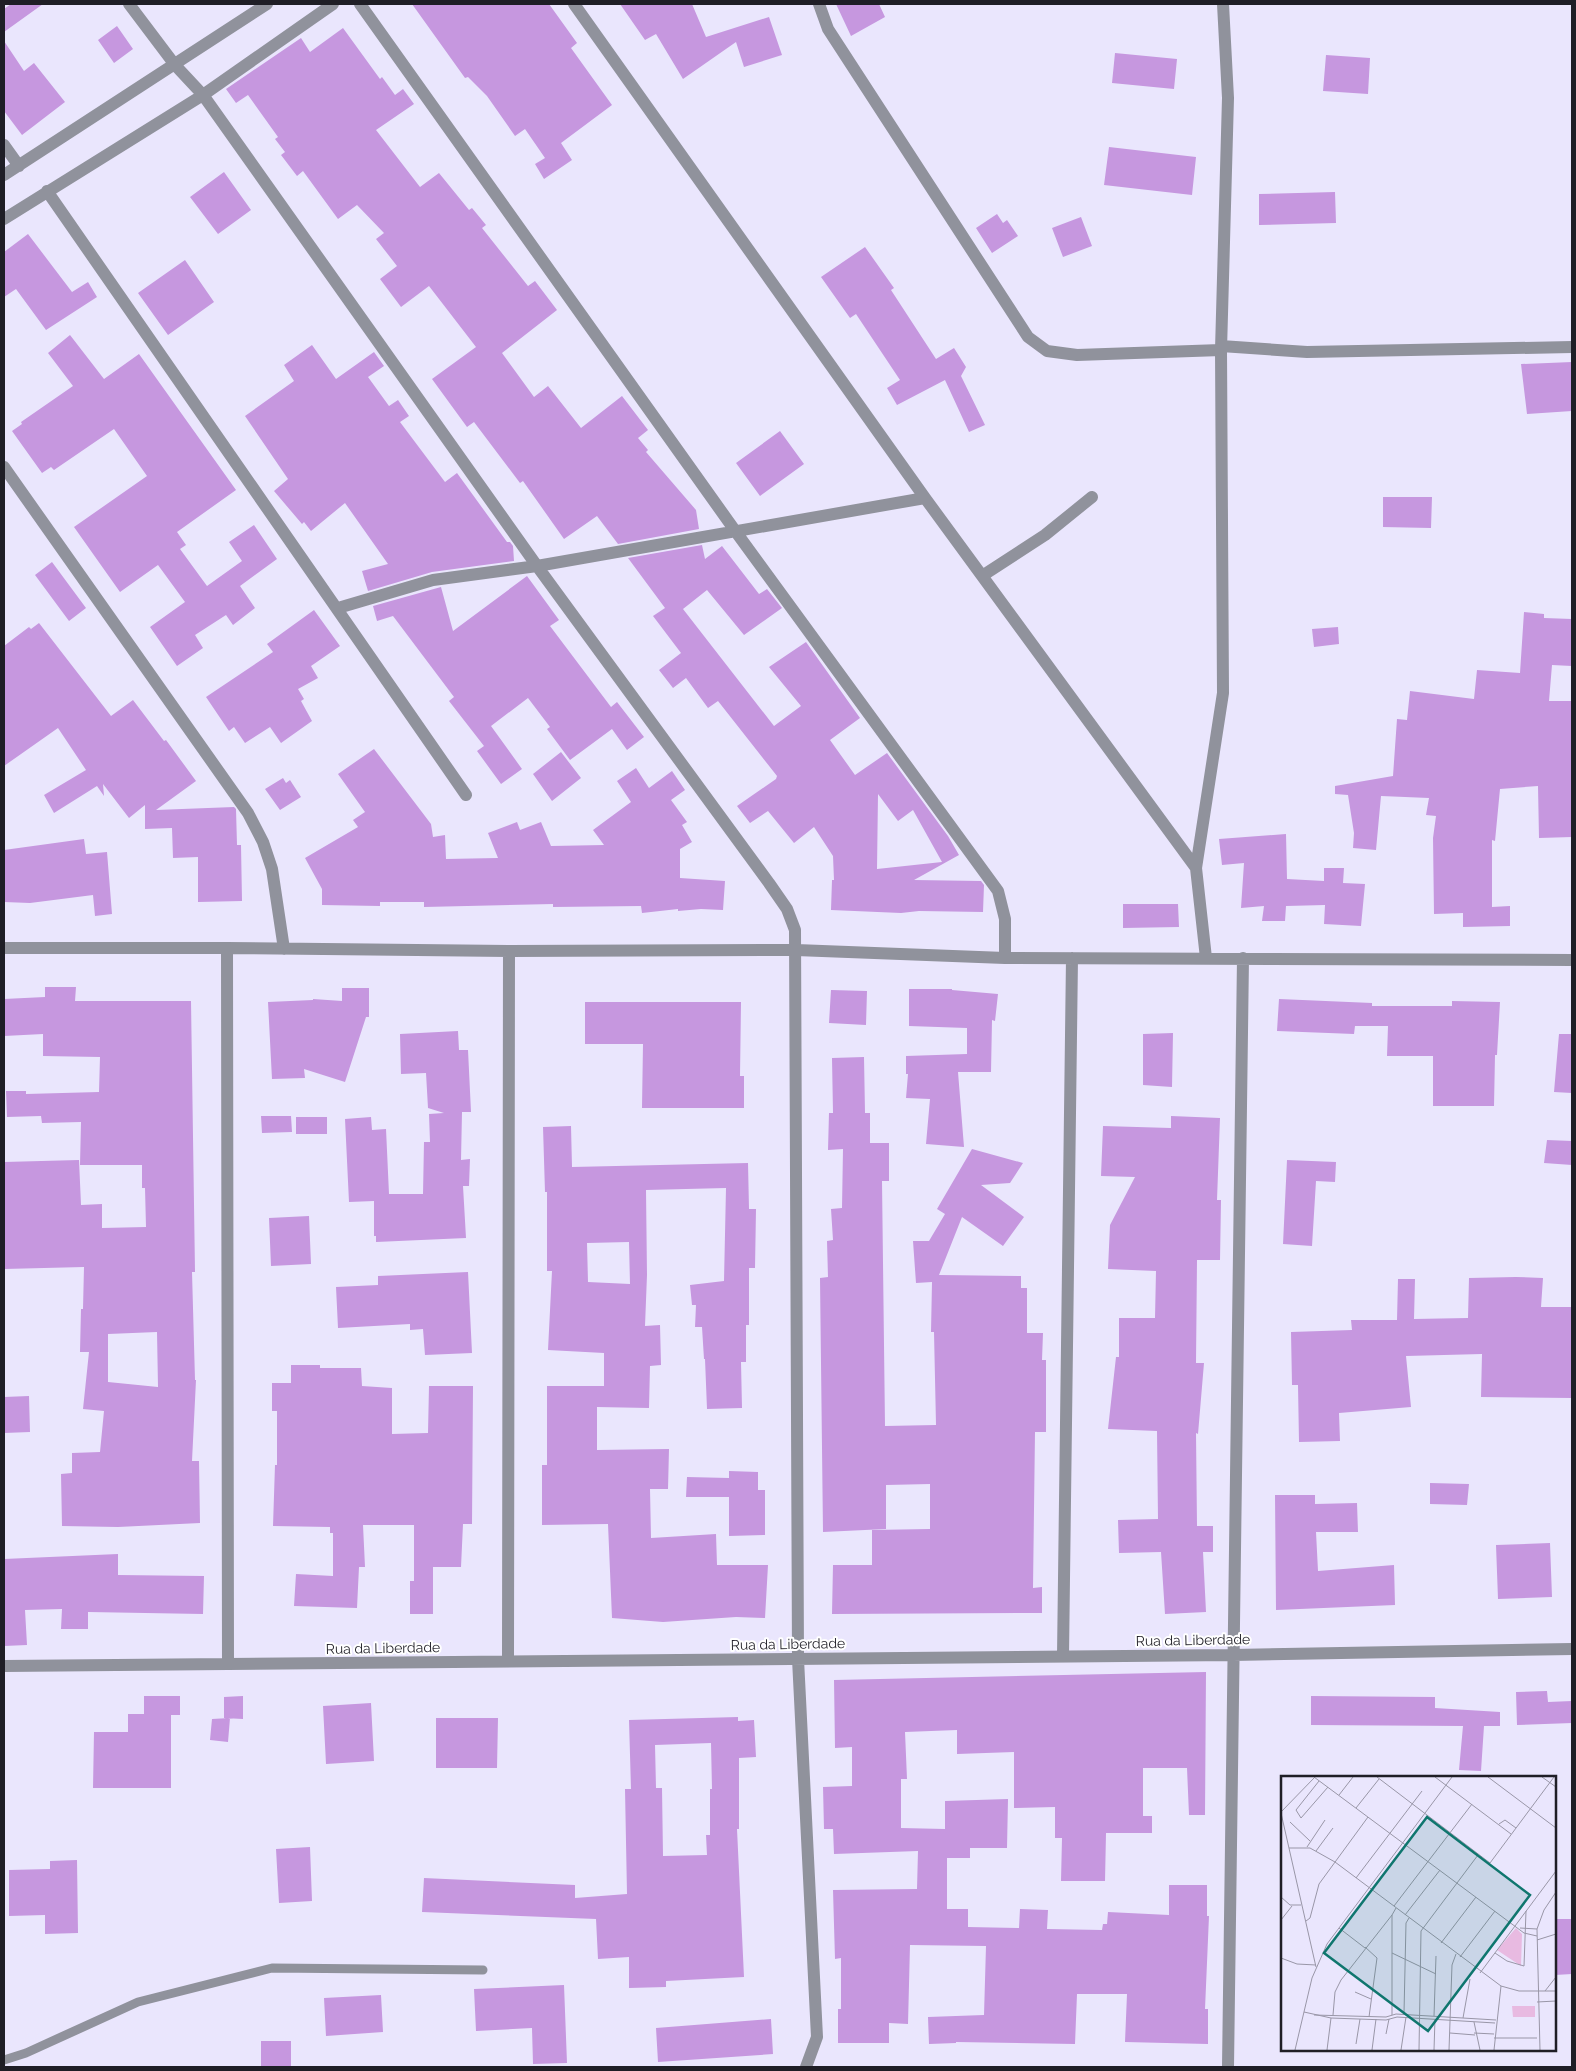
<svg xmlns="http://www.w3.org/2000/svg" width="1576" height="2071" viewBox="0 0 1576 2071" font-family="Raleway,sans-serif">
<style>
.building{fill:#c697df;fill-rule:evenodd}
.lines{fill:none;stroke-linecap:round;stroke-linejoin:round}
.service{stroke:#90929c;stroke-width:9}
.minor{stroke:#90929c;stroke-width:12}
.labels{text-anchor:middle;stroke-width:4;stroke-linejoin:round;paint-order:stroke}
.street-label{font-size:14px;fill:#1f1e26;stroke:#fff}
.inset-road{fill:none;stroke:#9996a7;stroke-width:1}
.view{fill:#0f766e;fill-opacity:0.15;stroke:#0f766e;stroke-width:2.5}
.inset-edge{fill:none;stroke:#1f1e26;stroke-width:2.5}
</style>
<rect width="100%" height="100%" fill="#eae6fd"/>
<!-- building -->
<path class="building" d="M 11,4 L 43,4 L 4,32 L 4,9 Z
M 412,4 L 549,4 L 577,43 L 571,48 L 612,105 L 561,143 L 572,160 L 544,179 L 535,164 L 545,158 L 525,129 L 515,136 L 487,96 L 468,77 L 465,78 Z
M 620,4 L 692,4 L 706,37 L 769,17 L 782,55 L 744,67 L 736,42 L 683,79 L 656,34 L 645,40 Z
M 836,4 L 879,4 L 885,17 L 851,36 Z
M 117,26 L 133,49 L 114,63 L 98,40 Z
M 343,28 L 380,79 L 382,77 L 395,95 L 403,89 L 414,104 L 376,130 L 420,187 L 439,173 L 469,210 L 472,208 L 486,225 L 482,228 L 528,286 L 535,281 L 557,310 L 502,353 L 534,397 L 548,386 L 581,428 L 622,396 L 648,430 L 638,438 L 648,450 L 646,452 L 696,510 L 699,529 L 618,544 L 597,516 L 564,539 L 523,481 L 520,483 L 474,422 L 467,427 L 432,379 L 476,347 L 429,286 L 401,307 L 380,279 L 397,266 L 376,239 L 384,233 L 357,205 L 338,219 L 303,171 L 297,176 L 281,155 L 285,152 L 275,139 L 278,137 L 248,95 L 236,103 L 226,89 L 301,38 L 310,52 Z
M 4,41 L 24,71 L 34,63 L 65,102 L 22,135 L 4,111 Z
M 1115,53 L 1177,59 L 1174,89 L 1112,83 Z
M 1326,55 L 1370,58 L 1368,94 L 1323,91 Z
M 1109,147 L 1196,157 L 1192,195 L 1104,185 Z
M 224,172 L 251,210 L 218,234 L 190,197 Z
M 1335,192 L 1336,223 L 1259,225 L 1259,194 Z
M 997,214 L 1003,223 L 1007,220 L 1018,236 L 992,253 L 976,228 Z
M 1081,217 L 1092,246 L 1063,257 L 1052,228 Z
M 28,234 L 72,292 L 88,282 L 97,297 L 46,330 L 16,289 L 4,297 L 4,252 Z
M 865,247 L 894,288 L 891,290 L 936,359 L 954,348 L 966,367 L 961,376 L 985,425 L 969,432 L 945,380 L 897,405 L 887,388 L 900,380 L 856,314 L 850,318 L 821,277 Z
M 185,260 L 214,302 L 168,335 L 138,293 Z
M 70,335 L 104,379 L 139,354 L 236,490 L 177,532 L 186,545 L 180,549 L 207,586 L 242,561 L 229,542 L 254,525 L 277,559 L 240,586 L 255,608 L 233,625 L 226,615 L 195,635 L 203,648 L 177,666 L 150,627 L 185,602 L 158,565 L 120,592 L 74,527 L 147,476 L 114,429 L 54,470 L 51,467 L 42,473 L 12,431 L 22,424 L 21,422 L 73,386 L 48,353 Z
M 312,345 L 336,379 L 374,352 L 384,366 L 368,377 L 389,406 L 398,400 L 409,416 L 400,422 L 445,482 L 457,473 L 507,542 L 510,542 L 513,546 L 514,561 L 432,572 L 368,591 L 362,571 L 388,564 L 345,503 L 311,531 L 304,522 L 302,524 L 274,491 L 288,479 L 245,416 L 294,381 L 284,365 Z
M 1572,362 L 1572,411 L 1527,414 L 1521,364 Z
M 780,431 L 804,464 L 760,496 L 736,463 Z
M 1383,497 L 1432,497 L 1431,528 L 1383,527 Z
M 702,545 L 705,559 L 722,546 L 759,594 L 767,589 L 782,608 L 744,635 L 707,590 L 683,609 L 774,726 L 801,706 L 769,667 L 806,642 L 860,718 L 830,740 L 855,775 L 887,753 L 948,836 L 959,855 L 914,880 L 981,881 L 984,885 L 983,912 L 919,911 L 901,913 L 831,910 L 832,880 L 834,880 L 833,856 L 814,827 L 794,843 L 768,811 L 750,823 L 737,806 L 776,779 L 777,776 L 718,701 L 708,708 L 686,678 L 673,688 L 659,670 L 681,653 L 653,616 L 665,608 L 628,558 ZM 878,794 L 898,821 L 913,810 L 942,862 L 877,869 Z
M 52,562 L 86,608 L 69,621 L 35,575 Z
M 527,576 L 559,620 L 550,626 L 611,707 L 617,702 L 644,737 L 627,750 L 612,729 L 570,760 L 547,729 L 550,727 L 528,698 L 491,726 L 522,769 L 501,784 L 477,751 L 484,746 L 449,701 L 454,697 L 393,616 L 377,621 L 373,606 L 441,587 L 453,631 Z
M 314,610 L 340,646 L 311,666 L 318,678 L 298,689 L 304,699 L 301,701 L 312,721 L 281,743 L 270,727 L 245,743 L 234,727 L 229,731 L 206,697 L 273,652 L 267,644 Z
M 1524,612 L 1544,614 L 1544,618 L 1572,619 L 1572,666 L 1552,665 L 1549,701 L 1572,701 L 1572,837 L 1539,838 L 1538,786 L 1500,789 L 1495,841 L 1492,840 L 1492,907 L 1510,906 L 1510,926 L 1463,927 L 1463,913 L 1434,914 L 1433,838 L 1436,816 L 1426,815 L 1429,798 L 1381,796 L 1376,850 L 1353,848 L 1354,833 L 1348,795 L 1335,794 L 1335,786 L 1393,776 L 1397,719 L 1407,720 L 1410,691 L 1474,699 L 1477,670 L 1520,673 Z
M 39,623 L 111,716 L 133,700 L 164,741 L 166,740 L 196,781 L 156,810 L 234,807 L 236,809 L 237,845 L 241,845 L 242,901 L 198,902 L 198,857 L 173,858 L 172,828 L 145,829 L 145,805 L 129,818 L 103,784 L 104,796 L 97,786 L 54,813 L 44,795 L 86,770 L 58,728 L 4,766 L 4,646 L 29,627 L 31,629 Z
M 1338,627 L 1339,644 L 1314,647 L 1312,629 Z
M 374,749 L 431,824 L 433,837 L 445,835 L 446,859 L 498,858 L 488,833 L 517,822 L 520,830 L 541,822 L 551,846 L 604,845 L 593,830 L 631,802 L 617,781 L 636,768 L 649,788 L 672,771 L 685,790 L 671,800 L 687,822 L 682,825 L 692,842 L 680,849 L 680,878 L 725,881 L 723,910 L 701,909 L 678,911 L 678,909 L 642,913 L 641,906 L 553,907 L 553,904 L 424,907 L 424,902 L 380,902 L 380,906 L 322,905 L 322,889 L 305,858 L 358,827 L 353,820 L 365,812 L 338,774 Z
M 561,752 L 581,778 L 552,801 L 533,774 Z
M 283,778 L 286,783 L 290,780 L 301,797 L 280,810 L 265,789 Z
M 1286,834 L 1287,879 L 1324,881 L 1324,868 L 1344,868 L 1343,883 L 1365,884 L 1361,926 L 1324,924 L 1325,905 L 1286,906 L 1285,921 L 1262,921 L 1264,906 L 1241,908 L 1244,863 L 1222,865 L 1219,839 Z
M 84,839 L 86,854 L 107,852 L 112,914 L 95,916 L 93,895 L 30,903 L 4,902 L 4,850 Z
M 1123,904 L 1178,904 L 1179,927 L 1123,928 Z
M 45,987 L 76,987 L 75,1001 L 191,1001 L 195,1272 L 192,1272 L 195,1380 L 196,1380 L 192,1461 L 199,1461 L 200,1523 L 118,1527 L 62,1526 L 61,1474 L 72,1473 L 72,1453 L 100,1452 L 104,1411 L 83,1409 L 89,1352 L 80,1352 L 81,1309 L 83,1309 L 84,1267 L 4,1269 L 4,1162 L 79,1160 L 81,1205 L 102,1204 L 102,1228 L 146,1227 L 145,1188 L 142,1188 L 142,1165 L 80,1165 L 81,1122 L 42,1123 L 41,1116 L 7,1117 L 6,1091 L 26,1091 L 26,1094 L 99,1092 L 100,1057 L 43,1056 L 43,1034 L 4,1036 L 4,999 L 45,997 ZM 157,1332 L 158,1387 L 108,1382 L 108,1334 Z
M 342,988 L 369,988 L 369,1017 L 366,1017 L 345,1082 L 304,1069 L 305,1078 L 272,1079 L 268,1002 L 313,1000 L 313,999 L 342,1001 Z
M 909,989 L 952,989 L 952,990 L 998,994 L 995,1021 L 992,1020 L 991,1072 L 958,1072 L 964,1147 L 926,1144 L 930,1099 L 906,1098 L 908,1074 L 906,1074 L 906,1056 L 967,1054 L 967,1028 L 909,1026 Z
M 831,990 L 867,991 L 866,1025 L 829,1023 Z
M 1279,999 L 1372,1003 L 1372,1006 L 1452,1006 L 1452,1001 L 1500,1002 L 1497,1055 L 1495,1055 L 1494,1106 L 1433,1106 L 1433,1056 L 1387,1056 L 1388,1026 L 1355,1026 L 1354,1034 L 1277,1031 Z
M 585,1002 L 741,1002 L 740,1076 L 744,1076 L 744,1108 L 642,1108 L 643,1044 L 585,1044 Z
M 458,1031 L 459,1050 L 468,1050 L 471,1112 L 462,1112 L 461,1160 L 470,1159 L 469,1186 L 463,1186 L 466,1238 L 376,1242 L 376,1236 L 374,1236 L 374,1201 L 349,1202 L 345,1119 L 371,1117 L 372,1130 L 386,1129 L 389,1194 L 423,1194 L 424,1142 L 430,1142 L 429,1114 L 444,1113 L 428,1108 L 426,1073 L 401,1074 L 400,1034 Z
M 1173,1033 L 1172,1087 L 1143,1085 L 1143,1034 Z
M 1559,1034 L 1572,1034 L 1572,1093 L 1554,1092 Z
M 864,1057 L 865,1113 L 870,1113 L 870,1143 L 889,1143 L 889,1181 L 882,1181 L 885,1426 L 936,1425 L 934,1332 L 931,1332 L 932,1282 L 916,1283 L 913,1241 L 929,1241 L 945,1214 L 937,1209 L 972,1149 L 1023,1163 L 1010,1183 L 981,1185 L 1024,1217 L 1003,1246 L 962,1217 L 939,1275 L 1021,1276 L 1021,1288 L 1027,1288 L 1027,1333 L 1043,1333 L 1042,1360 L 1046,1360 L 1046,1432 L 1035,1432 L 1033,1588 L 1042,1587 L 1042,1613 L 832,1614 L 833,1565 L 872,1565 L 872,1530 L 930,1529 L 930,1484 L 886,1485 L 886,1529 L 823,1532 L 820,1278 L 828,1277 L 827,1241 L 833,1240 L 831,1209 L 842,1208 L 843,1149 L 828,1150 L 829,1113 L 833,1113 L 832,1058 Z
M 261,1116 L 291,1116 L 292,1132 L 262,1133 Z
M 1171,1116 L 1220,1118 L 1217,1200 L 1221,1200 L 1220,1260 L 1197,1260 L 1196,1363 L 1204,1363 L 1198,1434 L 1196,1433 L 1197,1526 L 1213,1526 L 1213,1552 L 1203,1552 L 1206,1612 L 1165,1614 L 1161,1552 L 1119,1553 L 1118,1520 L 1158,1519 L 1157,1431 L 1108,1429 L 1116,1357 L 1119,1357 L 1119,1318 L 1155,1318 L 1156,1271 L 1108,1269 L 1110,1225 L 1135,1177 L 1101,1176 L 1103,1126 L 1171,1128 Z
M 296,1117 L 327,1117 L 327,1134 L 296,1134 Z
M 571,1126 L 572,1167 L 748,1163 L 749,1209 L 756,1209 L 755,1268 L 749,1268 L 749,1325 L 746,1325 L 746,1362 L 741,1362 L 742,1408 L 707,1409 L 705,1359 L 704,1359 L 702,1327 L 695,1327 L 696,1305 L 692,1305 L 690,1285 L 724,1281 L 726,1188 L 646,1190 L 647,1275 L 645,1326 L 660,1325 L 661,1365 L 650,1366 L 649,1408 L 597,1407 L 597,1450 L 669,1449 L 668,1489 L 650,1489 L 651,1538 L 716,1534 L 717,1565 L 768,1565 L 765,1618 L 736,1617 L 663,1622 L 612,1618 L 608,1524 L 542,1525 L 542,1465 L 547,1465 L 547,1386 L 604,1386 L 604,1353 L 548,1350 L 552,1271 L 547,1271 L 547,1192 L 545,1192 L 543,1127 ZM 629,1242 L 630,1284 L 588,1282 L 587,1243 Z
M 1547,1140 L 1572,1141 L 1572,1165 L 1544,1163 Z
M 1287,1160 L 1336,1162 L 1335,1182 L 1316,1181 L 1312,1246 L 1283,1244 Z
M 309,1216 L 311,1264 L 271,1266 L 269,1218 Z
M 468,1272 L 472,1353 L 425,1355 L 423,1329 L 410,1330 L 410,1324 L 338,1328 L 336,1287 L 378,1285 L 378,1276 Z
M 1516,1277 L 1543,1278 L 1541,1307 L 1572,1307 L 1572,1398 L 1481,1397 L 1482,1354 L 1406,1356 L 1411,1407 L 1339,1413 L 1340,1441 L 1299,1442 L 1298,1385 L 1292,1385 L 1291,1332 L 1352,1330 L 1351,1320 L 1397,1320 L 1398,1279 L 1415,1279 L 1414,1319 L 1468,1318 L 1469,1278 Z
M 291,1365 L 320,1365 L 320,1368 L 361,1368 L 362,1386 L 392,1388 L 392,1434 L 428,1433 L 429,1386 L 473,1386 L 472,1524 L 463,1524 L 461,1567 L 433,1567 L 433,1614 L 410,1614 L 410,1581 L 414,1581 L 414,1525 L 363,1525 L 365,1567 L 359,1567 L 357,1608 L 294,1606 L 296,1574 L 333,1576 L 333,1533 L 330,1533 L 330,1527 L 273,1526 L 275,1465 L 277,1465 L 277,1411 L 272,1411 L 272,1383 L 291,1383 Z
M 29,1396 L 30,1432 L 4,1433 L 4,1397 Z
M 729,1471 L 758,1472 L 758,1490 L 765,1490 L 765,1535 L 729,1536 L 729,1497 L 686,1497 L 687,1477 L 729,1478 Z
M 1430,1483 L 1469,1484 L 1467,1505 L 1430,1504 Z
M 1275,1495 L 1315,1495 L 1315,1504 L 1357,1503 L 1358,1532 L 1316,1532 L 1318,1571 L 1394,1565 L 1395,1605 L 1276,1610 Z
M 1550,1543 L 1552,1597 L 1498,1599 L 1496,1545 Z
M 118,1554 L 118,1575 L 204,1576 L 203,1614 L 88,1612 L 88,1629 L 61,1629 L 62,1609 L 25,1610 L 27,1645 L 4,1646 L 4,1559 Z
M 1206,1672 L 1205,1815 L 1189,1815 L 1187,1768 L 1143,1768 L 1143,1816 L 1152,1816 L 1152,1833 L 1106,1833 L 1105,1881 L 1061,1881 L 1062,1838 L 1055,1838 L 1055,1807 L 1014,1808 L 1014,1752 L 957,1754 L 957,1730 L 905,1732 L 907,1779 L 901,1779 L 901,1828 L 945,1829 L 945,1801 L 1008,1799 L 1007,1848 L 970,1848 L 970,1858 L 947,1858 L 947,1909 L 968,1909 L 968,1927 L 1019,1928 L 1020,1909 L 1048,1910 L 1047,1929 L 1102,1930 L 1103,1924 L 1107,1924 L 1108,1912 L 1169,1915 L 1169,1885 L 1207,1885 L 1207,1916 L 1209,1916 L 1205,2009 L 1208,2009 L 1208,2044 L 1125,2042 L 1127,1994 L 1077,1994 L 1075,2044 L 956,2042 L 956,2043 L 929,2044 L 928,2017 L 984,2015 L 986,1946 L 910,1945 L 908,2024 L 889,2023 L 889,2043 L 838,2043 L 838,2009 L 841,2009 L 841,1958 L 835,1959 L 833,1890 L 917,1889 L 918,1851 L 834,1854 L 833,1829 L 824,1829 L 823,1787 L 852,1786 L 852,1747 L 835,1748 L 834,1680 Z
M 1547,1691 L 1548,1702 L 1572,1701 L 1572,1723 L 1517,1725 L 1516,1692 Z
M 144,1696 L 180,1696 L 180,1715 L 171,1715 L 171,1788 L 93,1788 L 94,1732 L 128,1732 L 128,1714 L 144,1714 Z
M 243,1696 L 243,1719 L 224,1718 L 224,1697 Z
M 1311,1696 L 1435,1697 L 1435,1708 L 1500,1712 L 1500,1726 L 1484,1726 L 1481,1771 L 1459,1770 L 1463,1726 L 1311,1725 Z
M 371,1703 L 374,1761 L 326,1764 L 323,1706 Z
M 738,1717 L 738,1721 L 754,1720 L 756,1757 L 739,1758 L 739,1829 L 737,1829 L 744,1977 L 666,1981 L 666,1987 L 629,1988 L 629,1957 L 598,1959 L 596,1919 L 422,1912 L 424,1878 L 575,1885 L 575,1898 L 627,1894 L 625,1789 L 631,1789 L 629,1720 ZM 711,1743 L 712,1789 L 710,1789 L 710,1835 L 706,1835 L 707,1855 L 663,1856 L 662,1788 L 656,1788 L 655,1745 Z
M 230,1718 L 228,1742 L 210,1740 L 212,1719 Z
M 436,1718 L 498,1718 L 497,1768 L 436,1768 Z
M 310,1847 L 312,1901 L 279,1903 L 276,1849 Z
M 77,1860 L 78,1933 L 45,1934 L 45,1915 L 9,1916 L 9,1870 L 50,1869 L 50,1861 Z
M 1555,1919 L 1572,1919 L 1572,1974 L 1555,1975 Z
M 564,1985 L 567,2063 L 533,2064 L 532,2028 L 476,2031 L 474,1989 Z
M 381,1995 L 383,2032 L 326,2036 L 324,1998 Z
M 771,2019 L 773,2054 L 658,2062 L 656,2028 Z
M 261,2041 L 291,2041 L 291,2067 L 261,2067 Z"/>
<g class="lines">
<!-- service -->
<path class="service" d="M 4,2060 L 26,2053 L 138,2002 L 272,1968 L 483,1970"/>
<!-- minor -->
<path class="minor" d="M 129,4 L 175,65 L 203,95 L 537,566 L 769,883 L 787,909 L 795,930 L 798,1659 L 817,2037 L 806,2067
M 360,4 L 736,532 L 998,891 L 1005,919 L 1005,958
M 574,4 L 925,498 L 1196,868 L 1206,958
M 819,4 L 828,29 L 1028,337 L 1047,351 L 1077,355 L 1221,350
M 4,145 L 19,166
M 4,175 L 267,4
M 47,191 L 466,795
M 4,219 L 203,95 L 333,4
M 1221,346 L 1307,352 L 1572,347
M 4,467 L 248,813 L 263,842 L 272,869 L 284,949
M 982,576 L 1045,535 L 1092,497
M 338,608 L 433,580 L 537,566 L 925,498
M 1196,868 L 1223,693 L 1221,350 L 1228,98 L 1223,4
M 4,948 L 227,948 L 509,951 L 796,950 L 1005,958 L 1572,960
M 227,948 L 228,1664
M 1063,1656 L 1072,958
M 508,1661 L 509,951
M 4,1666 L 1233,1655 L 1572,1649
M 1228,2067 L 1243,958"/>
</g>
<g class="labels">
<!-- street labels -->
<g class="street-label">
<text transform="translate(1193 1640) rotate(-1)" y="5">Rua da Liberdade</text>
<text transform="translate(788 1644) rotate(-1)" y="5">Rua da Liberdade</text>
<text transform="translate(383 1648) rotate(-1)" y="5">Rua da Liberdade</text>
</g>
</g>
<!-- overview -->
<g transform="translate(1281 1776)">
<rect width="275" height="275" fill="#eae6fd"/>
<path d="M 235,152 L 241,158 L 240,190 L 216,174 ZM 231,230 L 254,230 L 254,241 L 232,241 Z" fill="#e8bae1"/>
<path class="inset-road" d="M 33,1 L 243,157 L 256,160M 96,1 L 209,87 L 273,1M 154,1 L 230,58M 207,1 L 275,52M 261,1 L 275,11M 38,5 L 15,34 L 20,42 L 47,11M 58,19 L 72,1M 75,32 L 98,3M 0,36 L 34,1M 0,37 L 35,191M 9,46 L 29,65M 218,48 L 224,44 L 235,52M 26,71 L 44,44M 8,72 L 29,72 L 54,86 L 220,210 L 238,215 L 275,215M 35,75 L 52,52M 75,102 L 141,15M 0,121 L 9,129 L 20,129M 113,130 L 191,28M 124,139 L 159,94M 0,144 L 11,130M 25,145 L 29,142 L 38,108 L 87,41M 58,152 L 84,172M 239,152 L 256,153M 256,164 L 275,158M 160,167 L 195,121M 84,171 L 96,182 L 88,241M 111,177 L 155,198M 214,177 L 226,185 L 243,190 L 245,135M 179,181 L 214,135M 0,182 L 16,188 L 35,189M 199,197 L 275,95M 264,215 L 275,201M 74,216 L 90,223M 256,226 L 275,225M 23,236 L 50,242 L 105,244 L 116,241 L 214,247M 123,237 L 125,147 L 128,142M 33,239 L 105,241 L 115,238 L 215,244M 52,239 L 54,216 L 60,204 L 111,139M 111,239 L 111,139 L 115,132M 153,240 L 155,180M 182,242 L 189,203M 193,246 L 199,274M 169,257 L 194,259M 193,257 L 213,258M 105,258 L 108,243M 213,262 L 256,262M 75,268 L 79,243M 14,274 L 31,202 L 46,168 L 171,1M 46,274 L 50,242M 91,274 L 95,243M 120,274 L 125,241M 138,274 L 140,155 L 197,79M 153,274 L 154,243M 168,274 L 171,189 L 175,178M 213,274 L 220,210M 259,274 L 256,153 L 263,134 L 275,116"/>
<path class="view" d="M 146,41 L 249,119 L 147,255 L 43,177 Z"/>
<rect width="275" height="275" class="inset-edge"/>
</g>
<!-- border -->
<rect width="1576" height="2071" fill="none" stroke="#1f1e26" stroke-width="10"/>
</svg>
